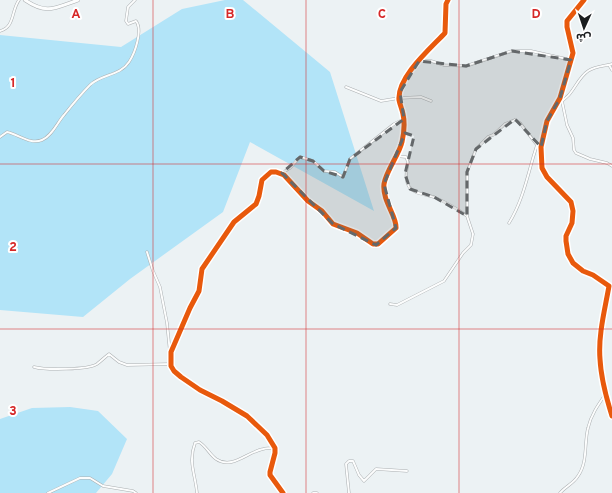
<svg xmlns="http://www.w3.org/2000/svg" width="612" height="493" viewBox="0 0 612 493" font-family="Overpass,'Noto Sans Arabic',sans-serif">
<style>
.green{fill:#b2e4f8}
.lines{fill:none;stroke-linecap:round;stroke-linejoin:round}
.street-casing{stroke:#abafb1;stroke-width:3}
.secondary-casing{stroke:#abafb1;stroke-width:4}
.street{stroke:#fcfdfd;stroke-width:2}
.secondary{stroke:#fcfdfd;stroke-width:3}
.cycleway-casing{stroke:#fff;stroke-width:8}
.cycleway{stroke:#e8590c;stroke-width:5}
.marked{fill:#64686a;fill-opacity:0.2;stroke:#64686a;stroke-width:3;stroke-dasharray:8 5;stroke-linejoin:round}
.grid{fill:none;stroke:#d62828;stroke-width:1;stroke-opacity:0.55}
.grid-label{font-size:13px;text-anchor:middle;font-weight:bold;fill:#d62828;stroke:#fff;stroke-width:4;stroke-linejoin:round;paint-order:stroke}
</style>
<rect width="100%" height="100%" fill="#ecf2f4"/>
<!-- green -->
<path class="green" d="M 225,0 L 243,0 L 330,72 L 374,211 L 250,142 L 223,212 L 130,279 L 83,317 L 0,310 L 0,35 L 121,47 L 182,9 Z
M 70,407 L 98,411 L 127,439 L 112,474 L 96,493 L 0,493 L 0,419 L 32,408 Z"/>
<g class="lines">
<!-- street casing -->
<g class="street-casing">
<path id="street" d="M 0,31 C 15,27 11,11 19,0
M 419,61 L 431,61 L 444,65 L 466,66 L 512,51 L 531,51 L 571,60
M 609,65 L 612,70
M 346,87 L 381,101 L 399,98 L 421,97 L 431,101
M 562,101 L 567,125 L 573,138 L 574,150 L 576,153 L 590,159 L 607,163 L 612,166
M 558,103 C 573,97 576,79 588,71 C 595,66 604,66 612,64
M 0,137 L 7,132 C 18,134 30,145 42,140 C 52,136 57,123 64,115 C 72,105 81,94 90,85 C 101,74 120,76 129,62 C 135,53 143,30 136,21 L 128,24 L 126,21 L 128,7 L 135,0
M 396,156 L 406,157 L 408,162 C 406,172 403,187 416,192 C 422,195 428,195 434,197 C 445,202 458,209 467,216
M 282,173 L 290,168 L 300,157 L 313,161 L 324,171 L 335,172 L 343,177 L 350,159 L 394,124 L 404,119
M 509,223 C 524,199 528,172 537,145
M 147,252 L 153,271 L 160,287 L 167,323 L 170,353
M 390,304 L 397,305 L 444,281 L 463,253 L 471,245 L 473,234 L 467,216 L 467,172 L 476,149 L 488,137 L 493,135 L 505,124 L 515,120 L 520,123 L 537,145 L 541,147
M 34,367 C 45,370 88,370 97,364 C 101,361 105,357 109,354 L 119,362 L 127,365 L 171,364
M 48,493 L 80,478 L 90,478 L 103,486 L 133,491 L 136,493
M 197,493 C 195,473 188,462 195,443 L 199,442 C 206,446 210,455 216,459 C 232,470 247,452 263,449 C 267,448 271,448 275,448
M 313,493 L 317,493
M 349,493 L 346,464 L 349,461 L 353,461 L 359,475 L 364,481 L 376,469 L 407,471
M 560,493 C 565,487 574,483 578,476 C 588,462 584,443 588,428 C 591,415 598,405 605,395"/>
</g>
<!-- secondary casing -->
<g class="secondary-casing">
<path id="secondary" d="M 25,0 C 47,15 55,8 78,0
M 584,0 L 567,21 L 567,27 L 573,53 L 560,98 L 547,121 L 541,147 L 542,168 L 547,177 L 571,202 L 573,211 L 572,223 L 566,236 L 566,241 L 568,254 L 573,263 L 583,271 L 593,275 L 609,286 C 605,309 598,335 600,359 C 601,379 606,397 612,416
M 283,493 L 270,475 L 270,472 L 275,453 L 275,448 L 267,435 L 247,416 L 222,401 L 200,390 L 181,377 L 174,371 L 171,366 L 171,352 L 190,308 L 199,291 L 202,269 L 234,222 L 256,204 L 259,196 L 262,180 L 271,172 L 276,172 L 284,175 L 308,201 L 322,211 L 333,224 L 357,233 L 373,244 L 378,244 L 396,228 C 397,216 382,201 384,184 C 386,171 399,155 402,142 C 404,133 405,123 403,114 C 402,109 400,105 399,100 C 397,77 431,48 445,33 L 446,4 L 448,0"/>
</g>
<!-- street -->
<use href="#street" class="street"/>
<!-- secondary -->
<use href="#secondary" class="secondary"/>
<!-- cycleway casing -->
<g class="cycleway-casing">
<path id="cycleway" d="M 584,0 L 567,21 L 567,27 L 573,53 L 560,98 L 547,121 L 541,147 L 542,168 L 547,177 L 571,202 L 573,211 L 572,223 L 566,236 L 566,241 L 568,254 L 573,263 L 583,271 L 593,275 L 609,286 C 605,309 598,335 600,359 C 601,379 606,397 612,416
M 283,493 L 270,475 L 270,472 L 275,453 L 275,448 L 267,435 L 247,416 L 222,401 L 200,390 L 181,377 L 174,371 L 171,366 L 171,352 L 190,308 L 199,291 L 202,269 L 234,222 L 256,204 L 259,196 L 262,180 L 271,172 L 276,172 L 284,175 L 308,201 L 322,211 L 333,224 L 357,233 L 373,244 L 378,244 L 396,228 C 397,216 382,201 384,184 C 386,171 399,155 402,142 C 404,133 405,123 403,114 C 402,109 400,105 399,100 C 397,77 431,48 445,33 L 446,4 L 448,0"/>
</g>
<!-- cycleway -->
<use href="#cycleway" class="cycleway"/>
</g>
<!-- marked area -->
<path class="marked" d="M 512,51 L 571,60 L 560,98 L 547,121 L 541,147 L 515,119 L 476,149 L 467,172 L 467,216 L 434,197 L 410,189 L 405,174 L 414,136 L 405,133 L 384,184 L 396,228 L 376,245 L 333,224 L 282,173 L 300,157 L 313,161 L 324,171 L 343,177 L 350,159 L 404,119 L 400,92 L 419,61 L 466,66 Z"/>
<!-- grid -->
<path class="grid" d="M 153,0 L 153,493M 306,0 L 306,493M 459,0 L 459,493M 0,164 L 612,164M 0,329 L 612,329"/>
<g class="grid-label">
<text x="76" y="18">A</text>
<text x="230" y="18">B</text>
<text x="382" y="18">C</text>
<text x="536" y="18">D</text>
<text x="13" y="87">1</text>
<text x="13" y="251">2</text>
<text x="13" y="415">3</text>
</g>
<!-- north arrow -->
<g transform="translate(584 28) rotate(183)" stroke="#ffffff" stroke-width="3" paint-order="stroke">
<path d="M0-3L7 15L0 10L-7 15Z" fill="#1a1d1f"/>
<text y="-6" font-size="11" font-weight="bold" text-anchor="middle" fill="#1a1d1f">ش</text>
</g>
</svg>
